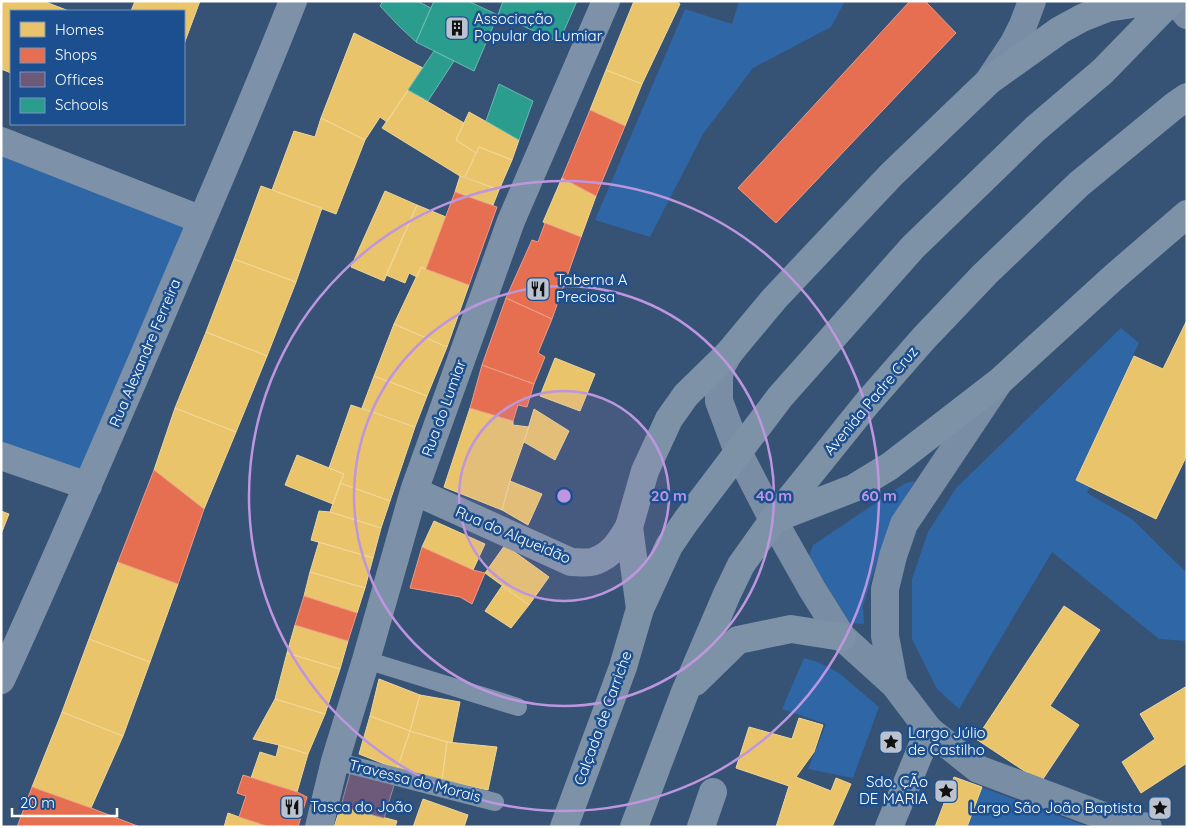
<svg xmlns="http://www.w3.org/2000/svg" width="1188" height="828" viewBox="0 0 1188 828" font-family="Quicksand,sans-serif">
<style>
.green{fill:#2f66a5}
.homes{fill:#e9c46a;stroke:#f0d697}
.shops{fill:#e76f51;stroke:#ee9a85}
.offices{fill:#6d597a;stroke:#998ba2}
.schools{fill:#2a9d8f;stroke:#6abab1}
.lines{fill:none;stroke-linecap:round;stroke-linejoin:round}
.lane{stroke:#7d92a8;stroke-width:18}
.street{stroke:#7d92a8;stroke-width:28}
.secondary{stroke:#798da4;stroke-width:28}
.highway{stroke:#7e92a7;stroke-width:28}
.ring{fill:none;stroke:#bd96df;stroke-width:2.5}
.labels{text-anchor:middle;stroke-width:5;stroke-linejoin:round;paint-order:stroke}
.poi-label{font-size:15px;fill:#fff;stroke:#1b4f8f;text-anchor:start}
.street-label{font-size:15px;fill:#fff;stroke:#1b4f8f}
.centre{fill:#bd96df;stroke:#1b4f8f;stroke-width:2.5}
.ring-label{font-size:15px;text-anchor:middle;font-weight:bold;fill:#bd96df;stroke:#1b4f8f;stroke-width:5;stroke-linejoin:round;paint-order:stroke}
</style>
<rect width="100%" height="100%" fill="#365274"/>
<!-- green -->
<path class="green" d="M 739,1 L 845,1 L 831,27 L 753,68 L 703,134 L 650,237 L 595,220 L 685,9 L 732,24 Z
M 1,141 L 202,220 L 88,486 L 1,456 Z
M 1121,328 L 1139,343 L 1076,480 L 1090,487 L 1087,493 L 1132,519 L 1187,573 L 1187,641 L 1159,639 L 1052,552 L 959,709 L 937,689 L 912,639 L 912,579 L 928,532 L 956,488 Z
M 915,481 L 890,525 L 880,551 L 863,606 L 864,624 L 850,623 L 809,557 L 813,545 L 904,484 Z
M 804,658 L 818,662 L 839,673 L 879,707 L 853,778 L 808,769 L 826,724 L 782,709 Z
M 954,777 L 1089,827 L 936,827 Z"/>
<!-- homes -->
<path class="homes" d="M 1,1 L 43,1 L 69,11 L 11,11 L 11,73 L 1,69 Z
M 135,1 L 200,1 L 184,44 L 184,11 L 131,11 Z
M 634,1 L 676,1 L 680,4 L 642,84 L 606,70 Z
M 354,33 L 423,68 L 387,122 L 380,117 L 365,140 L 321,118 Z
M 606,70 L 642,84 L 625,126 L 590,110 Z
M 408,90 L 464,123 L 456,140 L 476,153 L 465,177 L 460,176 L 382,128 Z
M 469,112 L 519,140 L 512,160 L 479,147 L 476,153 L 456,140 Z
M 321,118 L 365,140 L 336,214 L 272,190 L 294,131 L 315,137 Z
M 479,147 L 512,160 L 499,190 L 465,177 Z
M 460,176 L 499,190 L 493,205 L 455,192 Z
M 562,178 L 596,196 L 581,237 L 543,222 Z
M 261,186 L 322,208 L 296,282 L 234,259 Z
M 385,191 L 417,205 L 384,281 L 351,267 Z
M 417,205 L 446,217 L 426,269 L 421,267 L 417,277 L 409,273 L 405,283 L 386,275 Z
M 234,259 L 296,282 L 267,356 L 206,332 Z
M 421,267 L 469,285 L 447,347 L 394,324 Z
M 1187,320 L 1187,455 L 1156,519 L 1076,480 L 1134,356 L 1163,369 Z
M 394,324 L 447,347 L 427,396 L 374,376 Z
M 206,332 L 267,356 L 236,432 L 175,408 Z
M 555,358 L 595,374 L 580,411 L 540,396 Z
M 374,376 L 427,396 L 415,427 L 362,408 Z
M 351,405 L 415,427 L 390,501 L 340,483 L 344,474 L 329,468 Z
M 175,408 L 236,432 L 204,509 L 154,470 Z
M 470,408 L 513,421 L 513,425 L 529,427 L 510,481 L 502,510 L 444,487 Z
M 534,409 L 569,431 L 555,460 L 524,442 Z
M 297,455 L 344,474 L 333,504 L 285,485 Z
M 510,481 L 542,494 L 528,525 L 502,510 Z
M 340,483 L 390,501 L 381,528 L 330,512 Z
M 1,511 L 9,514 L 1,534 Z
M 319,511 L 330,512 L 381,528 L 373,558 L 311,540 Z
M 434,521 L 485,544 L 473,570 L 422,547 Z
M 319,542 L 373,558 L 365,588 L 310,572 Z
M 505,545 L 549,577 L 529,605 L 485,573 Z
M 118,562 L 178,584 L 150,662 L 89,639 Z
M 310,572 L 365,588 L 357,613 L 304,596 Z
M 502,586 L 529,605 L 511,628 L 485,611 Z
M 1064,606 L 1100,630 L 1050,706 L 1079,725 L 1041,782 L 976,739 Z
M 295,625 L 348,641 L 340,669 L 287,653 Z
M 89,639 L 150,662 L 123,736 L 62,712 Z
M 287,653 L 340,669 L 325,714 L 275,699 Z
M 379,679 L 420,695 L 410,731 L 370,716 Z
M 1187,686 L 1187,763 L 1141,793 L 1122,762 L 1155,739 L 1140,714 Z
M 420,695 L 460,702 L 452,742 L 447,742 L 410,731 Z
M 275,699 L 325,714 L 308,754 L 279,745 L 253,739 Z
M 62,712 L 123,736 L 91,808 L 32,787 Z
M 370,716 L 410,731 L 397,769 L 359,754 Z
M 799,718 L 823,725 L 814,752 L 796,777 L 831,791 L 836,778 L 851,784 L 832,827 L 776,827 L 789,786 L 736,768 L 749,727 L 792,739 Z
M 410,731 L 447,742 L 442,780 L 397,769 Z
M 447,742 L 497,747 L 488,790 L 442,780 Z
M 279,745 L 308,754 L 297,792 L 251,778 L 260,752 L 276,757 Z
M 954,777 L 982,787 L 967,827 L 935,827 Z
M 423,799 L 468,815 L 464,827 L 413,827 Z
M 341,806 L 397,821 L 395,827 L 334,827 Z
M 228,813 L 239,817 L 270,827 L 224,827 Z"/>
<!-- shops -->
<path class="shops" d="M 910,1 L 925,1 L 956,33 L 776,223 L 738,188 Z
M 590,110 L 625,126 L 596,196 L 562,178 Z
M 455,192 L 497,207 L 469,285 L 426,269 Z
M 545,223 L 581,237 L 552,319 L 506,298 L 532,240 L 538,242 Z
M 506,298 L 552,319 L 538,353 L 545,357 L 534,384 L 482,365 Z
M 482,365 L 534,384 L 527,407 L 518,405 L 513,421 L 470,408 Z
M 154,470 L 204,509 L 178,584 L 118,562 Z
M 422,547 L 473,570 L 485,573 L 472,604 L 460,597 L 410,588 Z
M 304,596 L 357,613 L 348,641 L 295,625 Z
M 243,775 L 297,792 L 307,797 L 298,827 L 270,827 L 239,817 L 246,796 L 237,793 Z
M 32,787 L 91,808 L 140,827 L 17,827 Z"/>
<!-- offices -->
<path class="offices" d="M 352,766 L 395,782 L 384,818 L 341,806 Z"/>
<!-- schools -->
<path class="schools" d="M 383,1 L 417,1 L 431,8 L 416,42 L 399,26 L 380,6 Z
M 434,1 L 468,1 L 498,15 L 474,71 L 416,42 Z
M 503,1 L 577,1 L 559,42 L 498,15 Z
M 434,51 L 454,61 L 428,101 L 408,90 Z
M 499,84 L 533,101 L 519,140 L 486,121 Z"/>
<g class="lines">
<!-- lane -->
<path class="lane" d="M 366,660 L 518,707
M 335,761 L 495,802"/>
<!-- street -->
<path class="street" d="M 1,141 L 202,220
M 1,456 L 88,486
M 414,491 L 571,562 C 578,562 588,564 595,561 C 612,555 621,541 629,527
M 1,680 C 58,556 112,430 166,304 C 209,203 253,103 293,1
M 319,827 L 335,761 L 366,660 L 414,491 L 511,221 L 606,1
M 701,827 L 713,792
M 889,827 L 929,730"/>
<!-- secondary -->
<path class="secondary" d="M 1176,1 L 1187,15
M 990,79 L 1014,43 L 1023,25 L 1032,1
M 729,353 L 721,367 L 719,377 L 719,401 L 738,452 L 773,520 L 812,589 L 842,637 L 894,684 L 929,730 L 978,769 L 1125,824 L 1148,827
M 894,684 L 885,636 L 885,589 L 893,556 L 904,524 L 997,385"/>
<!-- highway -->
<path class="highway" d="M 774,519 L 854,488 L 890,466 L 1000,381 L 1114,277 L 1187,214
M 640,609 L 629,527 L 645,471 L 669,419 L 686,395 L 729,353 L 774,299 L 891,175 L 990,80 L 1060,30 L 1082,18 L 1107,8 L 1152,1
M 695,682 L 738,640 L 791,629 L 842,637
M 564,827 L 623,667 L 640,609 L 669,546 L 686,521 L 780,397 L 913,247 L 1035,129 L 1103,71 L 1171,1
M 634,827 L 685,692 L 727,594 L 741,565 L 773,520 L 868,402 L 924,338 L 985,274 L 1079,184 L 1174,106 L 1187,97"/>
</g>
<!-- distance rings -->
<circle cx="564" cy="496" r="105" fill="#bd96df" fill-opacity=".12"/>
<g class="ring">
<circle cx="564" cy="496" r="105"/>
<circle cx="564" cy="496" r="210"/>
<circle cx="564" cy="496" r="315"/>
</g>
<!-- icons -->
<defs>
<g id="building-square" transform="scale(1.25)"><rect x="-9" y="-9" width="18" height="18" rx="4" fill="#b9c2ce" stroke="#1b4f8f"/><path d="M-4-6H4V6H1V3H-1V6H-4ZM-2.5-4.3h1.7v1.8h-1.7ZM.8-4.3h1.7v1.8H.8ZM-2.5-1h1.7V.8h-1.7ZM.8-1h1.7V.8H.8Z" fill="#111"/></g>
<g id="restaurant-square" transform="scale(1.25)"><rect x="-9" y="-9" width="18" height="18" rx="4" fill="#b9c2ce" stroke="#1b4f8f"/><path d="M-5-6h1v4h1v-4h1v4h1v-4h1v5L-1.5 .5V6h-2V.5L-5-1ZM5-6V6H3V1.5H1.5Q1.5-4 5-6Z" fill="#111"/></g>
<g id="sight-square" transform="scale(1.25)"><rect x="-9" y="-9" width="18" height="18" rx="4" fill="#b9c2ce" stroke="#1b4f8f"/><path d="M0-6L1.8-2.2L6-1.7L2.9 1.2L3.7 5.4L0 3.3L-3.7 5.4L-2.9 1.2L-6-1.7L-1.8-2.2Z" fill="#111"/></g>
</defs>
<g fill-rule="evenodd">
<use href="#building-square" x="457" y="28"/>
<use href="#restaurant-square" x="538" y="289"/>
<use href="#sight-square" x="891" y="742"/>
<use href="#sight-square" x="946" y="791"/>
<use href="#restaurant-square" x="292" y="807"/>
<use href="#sight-square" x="1160" y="808"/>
</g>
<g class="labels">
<!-- poi labels -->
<g class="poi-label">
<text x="474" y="24">Associação<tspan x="474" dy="17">Popular do Lumiar</tspan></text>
<text x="556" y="285">Taberna A<tspan x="556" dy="17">Preciosa</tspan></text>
<text x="908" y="738">Largo Júlio<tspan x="908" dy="17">de Castilho</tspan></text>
<text x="928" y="787" text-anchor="end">Sdo. ÇÃo<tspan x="928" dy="17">DE MARIA</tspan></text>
<text x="310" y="812">Tasca do João</text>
<text x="1142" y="813" text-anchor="end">Largo São João Baptista</text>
</g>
<!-- street labels -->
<g class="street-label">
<text transform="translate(145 353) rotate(-67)" y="5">Rua Alexandre Ferreira</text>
<text transform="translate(871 401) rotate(-50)" y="5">Avenida Padre Cruz</text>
<text transform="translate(444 408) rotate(-70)" y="5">Rua do Lumiar</text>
<text transform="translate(513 535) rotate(23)" y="5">Rua do Alqueidão</text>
<text transform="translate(603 718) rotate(-70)" y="5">Calçada de Carriche</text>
<text transform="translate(415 781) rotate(14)" y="5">Travessa do Morais</text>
</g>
</g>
<circle cx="564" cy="496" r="8" class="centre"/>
<g class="ring-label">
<text x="669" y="501">20 m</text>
<text x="774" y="501">40 m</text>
<text x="879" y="501">60 m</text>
</g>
<!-- border -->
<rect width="1188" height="828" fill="none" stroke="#ffffff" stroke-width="5"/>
<!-- legend -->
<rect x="10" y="10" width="175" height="115" fill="#1b4f8f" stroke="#7695bc"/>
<rect x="20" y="22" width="25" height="15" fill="#e9c46a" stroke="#7695bc"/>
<text x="55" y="35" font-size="15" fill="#ffffff">Homes</text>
<rect x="20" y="48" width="25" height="15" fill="#e76f51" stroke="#7695bc"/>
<text x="55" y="60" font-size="15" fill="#ffffff">Shops</text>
<rect x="20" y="72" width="25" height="15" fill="#6d597a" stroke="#7695bc"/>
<text x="55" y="85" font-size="15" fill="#ffffff">Offices</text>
<rect x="20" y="98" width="25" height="15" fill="#2a9d8f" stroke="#7695bc"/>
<text x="55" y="110" font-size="15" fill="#ffffff">Schools</text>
<!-- scale -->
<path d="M12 808v8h105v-8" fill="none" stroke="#ffffff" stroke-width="2.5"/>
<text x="20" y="808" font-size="15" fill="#ffffff" stroke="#1b4f8f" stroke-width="4" paint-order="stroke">20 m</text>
</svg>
